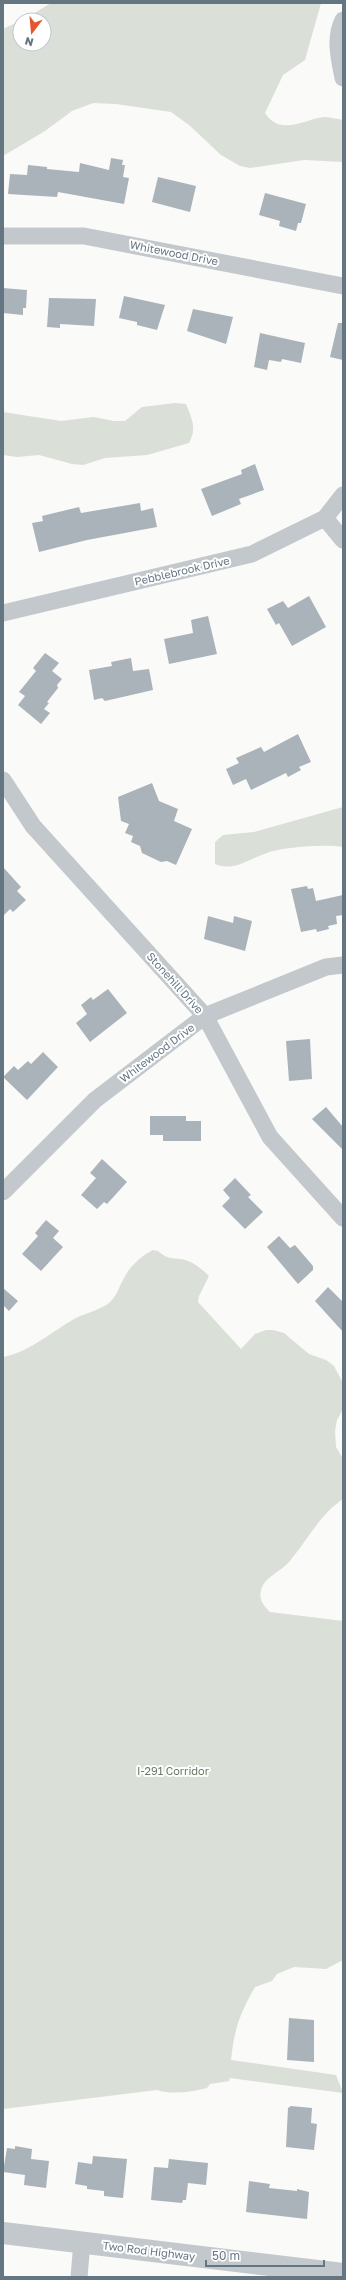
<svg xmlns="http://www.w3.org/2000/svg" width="346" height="2280" viewBox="0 0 346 2280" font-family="'Golos Text',sans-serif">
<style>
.green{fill:#dadfd7}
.building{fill:#aab3b9}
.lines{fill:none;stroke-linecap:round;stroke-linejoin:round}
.minor{stroke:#c3c8cc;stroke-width:17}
.tertiary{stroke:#c3c8cc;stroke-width:22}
.labels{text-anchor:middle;stroke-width:4;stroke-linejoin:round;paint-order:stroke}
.street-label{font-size:11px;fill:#657683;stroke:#fff}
.park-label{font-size:11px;fill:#687a64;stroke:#fff}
</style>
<rect width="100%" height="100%" fill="#fafaf8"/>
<!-- green -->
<path class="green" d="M 51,3 L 321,3 L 305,60 L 283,75 L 265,113 C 281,137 304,119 324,117 C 330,117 337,119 343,120 L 343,162 L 304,160 L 250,168 L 240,166 L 221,155 L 189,125 L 171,112 L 116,104 L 93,103 L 72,111 L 45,131 L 3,156 L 3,29 L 20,21 L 20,44 L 44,44 L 44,20 L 23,20 Z
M 175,403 L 186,404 C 192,419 197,428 189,443 L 147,455 L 105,458 L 83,465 L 72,464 L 39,455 L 17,457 L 3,455 L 3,412 L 61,421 L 94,417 L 114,421 L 125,421 L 142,407 Z
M 343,807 L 343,847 C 327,844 282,847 267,853 C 248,859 235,872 215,864 L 215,842 L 223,835 L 254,832 Z
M 153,1250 L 158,1251 C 170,1262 175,1256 188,1261 C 196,1264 203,1270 209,1276 L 199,1296 L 198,1302 L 241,1349 L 255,1334 L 266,1330 L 273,1330 L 284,1333 L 309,1354 L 326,1360 L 334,1366 L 343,1383 L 343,1409 L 337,1420 L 335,1431 L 336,1447 L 343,1459 L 343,1499 C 319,1515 307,1541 289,1562 C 282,1570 268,1576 263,1585 C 257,1596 262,1605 270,1612 L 343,1621 L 343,1960 L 326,1969 L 294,1967 L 277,1974 L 272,1981 L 255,1987 C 240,2013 234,2030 231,2060 L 336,2075 L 343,2093 L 230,2078 L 229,2081 L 210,2084 L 207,2088 C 191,2092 173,2095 157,2090 L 3,2109 L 3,1357 C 30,1352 52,1331 76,1318 C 86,1313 100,1310 109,1303 C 117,1296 118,1289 123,1280 C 129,1267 141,1256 153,1250 Z"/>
<!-- building -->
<path class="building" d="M 111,158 L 123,160 L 122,165 L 125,165 L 123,177 L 129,178 L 124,204 L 58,192 L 57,197 L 8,194 L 10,174 L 27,175 L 28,165 L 47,167 L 47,169 L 79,172 L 80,163 L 109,170 Z
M 158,177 L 196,186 L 190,212 L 152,202 Z
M 265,193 L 306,204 L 301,223 L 298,223 L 296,231 L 279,226 L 280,221 L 259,215 Z
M 3,288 L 27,290 L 26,308 L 23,308 L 23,315 L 3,313 Z
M 124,296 L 165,305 L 157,330 L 137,325 L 137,322 L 119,318 Z
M 49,298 L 96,299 L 94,326 L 60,324 L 60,328 L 47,327 Z
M 193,309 L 233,317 L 226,344 L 187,331 Z
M 338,323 L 343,323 L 343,360 L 330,357 Z
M 260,333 L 305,343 L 301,363 L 282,359 L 281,362 L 269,360 L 267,370 L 254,367 Z
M 255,464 L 264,490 L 239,499 L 241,504 L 212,516 L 201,489 L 242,474 L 241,470 Z
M 140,503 L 141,511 L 153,508 L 157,527 L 87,540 L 39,552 L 32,523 L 43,521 L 42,516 L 79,507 L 81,513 Z
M 309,596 L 326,627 L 292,646 L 279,623 L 276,625 L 267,609 L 283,601 L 288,608 Z
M 208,616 L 217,654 L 169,664 L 164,639 L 193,633 L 191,620 Z
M 45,653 L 59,663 L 52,671 L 62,679 L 57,685 L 58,688 L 47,702 L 49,703 L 44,709 L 50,713 L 41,724 L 18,705 L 25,696 L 19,692 L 36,671 L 33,668 Z
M 131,658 L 133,671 L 149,669 L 153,690 L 105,701 L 102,698 L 94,700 L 89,670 L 112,666 L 111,662 Z
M 298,734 L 311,762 L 299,767 L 301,770 L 288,777 L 286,773 L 251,790 L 246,779 L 233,785 L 226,769 L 239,763 L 236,758 L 261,747 L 264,752 Z
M 152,783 L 159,801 L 178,809 L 174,821 L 192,829 L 176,865 L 167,861 L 161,862 L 142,853 L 140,846 L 131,842 L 133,836 L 125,833 L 129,824 L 121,821 L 118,797 Z
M 3,867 L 21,887 L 17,891 L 26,900 L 13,912 L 10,909 L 3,916 Z
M 307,886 L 308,889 L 313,888 L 316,901 L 343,895 L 343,915 L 336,916 L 337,924 L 328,926 L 329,929 L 317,932 L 316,929 L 301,932 L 291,889 Z
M 208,916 L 233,923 L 234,916 L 252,921 L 245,951 L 204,939 Z
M 108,989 L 127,1013 L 90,1042 L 76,1023 L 87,1014 L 81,1005 L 91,997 L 93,1000 Z
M 310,1039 L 312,1079 L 289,1081 L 286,1041 Z
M 43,1052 L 58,1067 L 27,1100 L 3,1077 L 14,1066 L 18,1070 L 28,1061 L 31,1064 Z
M 326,1107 L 343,1127 L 343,1150 L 312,1119 Z
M 150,1116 L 186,1116 L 186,1121 L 201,1121 L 201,1141 L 163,1141 L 163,1135 L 150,1135 Z
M 102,1159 L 127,1182 L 107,1204 L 104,1202 L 97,1209 L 81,1195 L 96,1178 L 90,1173 Z
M 235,1178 L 251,1195 L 248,1197 L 263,1212 L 245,1229 L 222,1206 L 230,1198 L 223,1190 Z
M 46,1220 L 59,1231 L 53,1238 L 63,1247 L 41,1271 L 22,1254 L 38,1236 L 35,1233 Z
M 279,1236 L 290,1248 L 295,1245 L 313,1266 L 313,1270 L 298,1284 L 267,1247 Z
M 328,1287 L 343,1302 L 343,1332 L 315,1301 Z
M 3,1288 L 18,1301 L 9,1311 L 3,1305 Z
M 289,2018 L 314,2020 L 314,2062 L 287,2060 Z
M 291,2106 L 312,2108 L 311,2123 L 317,2124 L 314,2150 L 286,2147 L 288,2108 Z
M 15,2146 L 32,2149 L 31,2159 L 49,2161 L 46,2188 L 24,2185 L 25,2175 L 3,2172 L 7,2148 L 15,2149 Z
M 93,2156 L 127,2159 L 123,2198 L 104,2196 L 104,2191 L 87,2189 L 87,2186 L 75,2184 L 78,2162 L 92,2164 Z
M 169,2159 L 208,2163 L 206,2185 L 188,2183 L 186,2200 L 183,2200 L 182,2203 L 151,2200 L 154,2167 L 168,2168 Z
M 249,2181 L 270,2184 L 269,2188 L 297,2191 L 297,2189 L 309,2192 L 307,2219 L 246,2212 Z"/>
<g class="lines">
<!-- minor -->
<path class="minor" d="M 343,78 C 339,58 334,38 343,20
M 3,236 L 84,236 L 343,286
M 325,518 L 343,540
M 3,613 L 252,554 L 325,518 L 343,495
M 3,780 L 33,826 L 205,1016 L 270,1137 L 343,1218
M 3,1192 L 95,1100 L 205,1016 L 326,967 L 343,965
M 79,2277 L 82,2242"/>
<!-- tertiary -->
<path class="tertiary" d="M 3,2233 L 343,2274"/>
</g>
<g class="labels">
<!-- street labels -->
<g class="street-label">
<text transform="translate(174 253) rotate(11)" y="4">Whitewood Drive</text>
<text transform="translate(182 571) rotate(-13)" y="4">Pebblebrook Drive</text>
<text transform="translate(175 983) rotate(48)" y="4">Stonehill Drive</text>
<text transform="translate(157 1053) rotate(-37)" y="4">Whitewood Drive</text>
<text transform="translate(149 2251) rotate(7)" y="4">Two Rod Highway</text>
</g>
<!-- park labels -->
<g class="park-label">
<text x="173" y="1775">I-291 Corridor</text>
</g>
</g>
<!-- border -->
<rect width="346" height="2280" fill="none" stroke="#657683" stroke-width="8"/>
<!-- north arrow -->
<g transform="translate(32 32) rotate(196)"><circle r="19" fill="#ffffff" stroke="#c1c8cd"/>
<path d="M0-3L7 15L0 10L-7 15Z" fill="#e4572e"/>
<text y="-6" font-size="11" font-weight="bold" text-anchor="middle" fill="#657683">N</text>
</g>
<!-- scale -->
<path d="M206 2260v6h118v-6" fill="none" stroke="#657683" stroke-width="2"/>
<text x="212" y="2260" font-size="12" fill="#657683" stroke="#ffffff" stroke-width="3" paint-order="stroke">50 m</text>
</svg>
